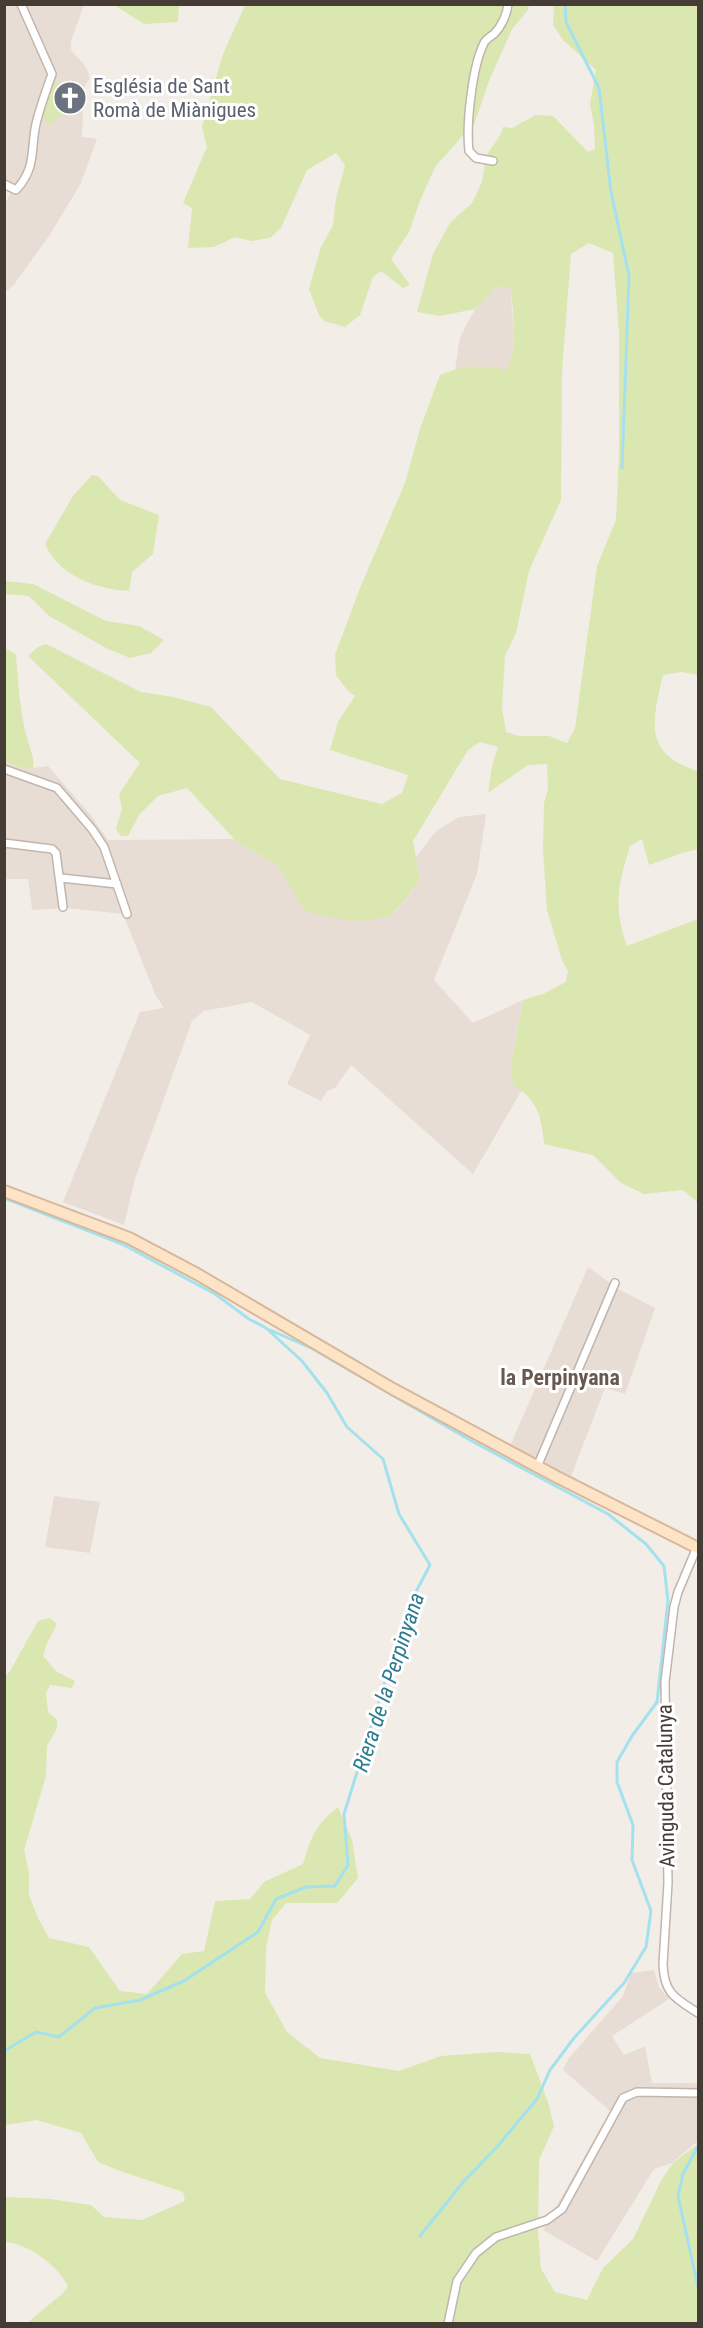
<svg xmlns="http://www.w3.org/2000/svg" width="703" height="2328" viewBox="0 0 703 2328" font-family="'Roboto Condensed',sans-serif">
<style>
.residential{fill:#e7ddd5}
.green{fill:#dae7b0;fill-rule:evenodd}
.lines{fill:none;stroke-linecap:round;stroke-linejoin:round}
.stream{stroke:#a4e1ef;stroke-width:3}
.street-casing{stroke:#c1b5ad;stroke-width:10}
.secondary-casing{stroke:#d6b89a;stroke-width:14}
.street{stroke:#fff;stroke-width:7}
.secondary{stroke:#fee4c6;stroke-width:10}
.labels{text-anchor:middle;stroke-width:6;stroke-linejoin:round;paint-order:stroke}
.worship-label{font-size:21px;fill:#5b616d;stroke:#fff;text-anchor:start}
.street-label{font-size:21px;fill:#463c36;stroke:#fff}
.neighbourhood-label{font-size:22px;font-weight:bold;fill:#69584d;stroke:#fff}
.water-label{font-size:22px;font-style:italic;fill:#2b7c90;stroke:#fff}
</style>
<rect width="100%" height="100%" fill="#f3ede7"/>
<!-- residential -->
<path class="residential" d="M 5,5 L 84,5 L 71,41 L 71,50 L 86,67 L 90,78 L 84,88 L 82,137 L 97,139 L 80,185 L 49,236 L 13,286 L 5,292 L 4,207 L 10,193 L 4,190 Z
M 510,287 L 514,332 L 512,358 L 506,372 L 488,366 L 455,370 L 460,337 L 475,309 L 495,288 Z
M 4,762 L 26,769 L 48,766 L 89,813 L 108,840 L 234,839 L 238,843 L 276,864 L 304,910 L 389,917 L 407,899 L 420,879 L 416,857 L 436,831 L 459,817 L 486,814 L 477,874 L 434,980 L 473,1023 L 523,1000 L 511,1064 L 513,1085 L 522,1090 L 473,1174 L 351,1065 L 335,1088 L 327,1091 L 321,1101 L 287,1084 L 310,1035 L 252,1002 L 204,1011 L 192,1021 L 135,1179 L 124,1225 L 63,1202 L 140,1012 L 164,1008 L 155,994 L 123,914 L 67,908 L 32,910 L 28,879 L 5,879 Z
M 588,1267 L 618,1289 L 655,1308 L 625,1394 L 605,1388 L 570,1479 L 510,1446 Z
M 54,1496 L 100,1502 L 90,1553 L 45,1547 Z
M 654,1970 L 659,1987 L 669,1999 L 612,2036 L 624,2055 L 645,2046 L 652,2083 L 698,2083 L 698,2141 L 672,2163 L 654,2169 L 597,2261 L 543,2230 L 610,2111 L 563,2070 L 569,2058 L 623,1996 L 631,1973 Z"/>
<!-- green -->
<path class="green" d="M 114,5 L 179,5 L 178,22 L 144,24 Z
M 245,5 L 529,5 L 528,10 L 512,29 L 489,81 L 475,122 L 435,167 L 420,201 L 409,232 L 391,259 L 410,285 L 403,288 L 381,271 L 373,277 L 360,315 L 345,327 L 324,321 L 319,315 L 309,289 L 321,247 L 333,225 L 336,199 L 345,165 L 336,153 L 307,170 L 281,228 L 270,238 L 251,241 L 235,237 L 214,247 L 188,248 L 192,208 L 183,203 L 207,147 L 202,127 L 223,54 Z
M 554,5 L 698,5 L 698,675 L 682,672 L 663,675 C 652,722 643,754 698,771 L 698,849 L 682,853 L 649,865 L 642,839 L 630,846 C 618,885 613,906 627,946 L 698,919 L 698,1203 L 683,1190 L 644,1194 L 621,1183 L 593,1155 L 544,1144 C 542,1118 538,1099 513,1085 L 511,1064 L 523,1000 L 543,994 L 566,982 L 568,971 L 562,960 L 547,910 L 543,850 L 544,803 L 548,789 L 547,764 L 528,765 L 488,793 L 492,766 L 498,747 L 480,742 L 468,750 L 413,841 L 420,879 L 407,898 L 389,917 L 355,921 L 316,914 L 304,910 L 276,864 L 238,843 L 187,788 L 158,796 L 139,815 L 128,836 L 121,836 L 116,829 L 122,809 L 119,794 L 140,763 L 28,656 L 38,647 L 46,644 L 141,692 L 174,697 L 211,707 L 280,779 L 382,804 L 402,793 L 408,775 L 330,750 L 338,722 L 355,696 L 348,691 L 336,675 L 335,655 L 360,588 L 405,483 L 420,429 L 440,375 C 465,366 480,363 506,371 C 518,346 514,315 510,287 L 495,288 L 475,309 L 440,316 L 417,312 L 433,254 L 450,223 L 472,203 L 482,182 L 486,156 L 501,134 L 503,127 L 512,128 L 536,115 L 553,116 L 588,152 L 595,149 L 594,125 L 590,104 L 596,70 L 563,40 L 553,25 ZM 589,243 L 613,253 L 619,332 L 619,454 L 616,520 L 597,566 L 575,728 L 567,743 L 549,736 L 519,736 L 506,732 L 502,707 L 505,656 L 516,633 L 529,571 L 561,500 L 562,371 L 571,254 Z
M 51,82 L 67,87 L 61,106 L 80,112 L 58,116 L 50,126 L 41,113 Z
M 92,475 L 98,476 L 120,500 L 159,515 L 153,554 L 132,572 L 129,591 C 96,589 59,576 45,544 L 73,496 Z
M 5,581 L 33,584 L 106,621 L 139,626 L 164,640 L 151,653 L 130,658 L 108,649 L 49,616 L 29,596 L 5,594 Z
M 4,647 L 16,655 C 18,682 20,709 26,735 C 29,746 35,757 33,768 L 26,769 L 5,762 Z
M 50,1618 L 57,1624 L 47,1643 L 43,1656 L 57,1672 L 75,1681 L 72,1688 L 50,1685 L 46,1693 L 48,1712 L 57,1720 L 57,1728 L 47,1746 L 46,1776 L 24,1850 L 29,1873 L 29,1895 L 38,1918 L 49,1938 L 89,1947 L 120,1991 L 147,1994 L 182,1954 L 204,1951 L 215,1901 L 250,1899 L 264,1882 L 303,1864 C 312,1836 314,1826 338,1807 L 352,1840 L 358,1878 L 337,1903 L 286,1903 L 272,1920 L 266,1948 L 265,1993 L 287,2032 L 320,2058 L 399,2071 L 441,2056 L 497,2052 L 530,2054 L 548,2102 L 554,2126 L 539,2160 L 538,2232 L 541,2269 L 555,2292 L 587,2300 L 603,2268 L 633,2239 L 662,2179 L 673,2163 L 698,2144 L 698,2323 L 27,2323 L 63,2293 L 68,2286 C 57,2265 29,2244 5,2242 L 5,2197 L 50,2199 L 91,2205 L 104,2217 L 142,2220 L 185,2201 L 183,2192 L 120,2171 L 98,2162 L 81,2133 L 37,2120 L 5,2125 L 5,1677 L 10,1671 L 38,1621 Z"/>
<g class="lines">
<!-- stream -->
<path class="stream" d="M 565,4 L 566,22 L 599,88 L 611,192 L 629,276 L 622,468
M 4,1198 L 122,1244 L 215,1294 L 249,1319 L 266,1328 L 302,1361 L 327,1393 L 347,1427 L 383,1459 L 399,1514 L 430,1565 L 409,1605 L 344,1814 L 348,1865 L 335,1886 L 306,1887 L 276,1899 L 258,1932 L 184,1981 L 140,2000 L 95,2008 L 59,2037 L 36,2032 L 4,2051
M 270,1330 L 313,1349 L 468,1439 L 608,1514 L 646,1544 L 664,1566 L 668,1601 L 657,1702 L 632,1736 L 617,1762 L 617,1782 L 633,1825 L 632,1860 L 651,1911 L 646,1947 L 624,1983 L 574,2038 L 550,2070 L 537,2099 L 497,2147 L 464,2181 L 420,2236
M 698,2146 L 683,2174 L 678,2196 L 698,2287"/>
<!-- street casing -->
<g class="street-casing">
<path id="street" d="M 493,161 L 476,158 L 469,151 C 466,125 472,67 484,43 C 486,39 490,37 494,34 C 501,27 507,15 508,4
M 4,184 L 16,190 C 37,167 30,151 36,124 C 40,107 46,91 52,74 L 21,4
M 4,769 L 57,788 L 92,829 L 104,847 L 127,914
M 4,843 L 52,849 L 56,853 L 63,907
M 61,878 L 117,884
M 537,1467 L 615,1283
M 697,1547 L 678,1592 L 674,1607 L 665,1682 L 668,1883 L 663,1964 C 664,1994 675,1998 698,2013
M 448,2324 L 457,2281 L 476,2253 L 496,2237 L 547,2220 L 562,2209 L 623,2098 L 637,2092 L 698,2093"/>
</g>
<!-- secondary casing -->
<g class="secondary-casing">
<path id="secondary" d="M 4,1191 L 129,1238 L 197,1274 L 393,1389 L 557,1477 L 698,1548"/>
</g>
<!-- street -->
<use href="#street" class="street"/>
<!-- secondary -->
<use href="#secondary" class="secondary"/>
</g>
<!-- icons -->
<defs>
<g id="church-disc" transform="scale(1.725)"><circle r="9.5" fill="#6b7280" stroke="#fff"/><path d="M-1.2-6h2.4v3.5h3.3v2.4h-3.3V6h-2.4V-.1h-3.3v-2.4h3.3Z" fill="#fff"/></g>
</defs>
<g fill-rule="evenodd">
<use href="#church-disc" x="70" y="98"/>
</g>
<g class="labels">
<!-- worship labels -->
<g class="worship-label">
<text x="93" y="93">Església de Sant<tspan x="93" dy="24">Romà de Miànigues</tspan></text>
</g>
<!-- street labels -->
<g class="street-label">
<text transform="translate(666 1786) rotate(-91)" y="7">Avinguda Catalunya</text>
</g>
<!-- neighbourhood labels -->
<g class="neighbourhood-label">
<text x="560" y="1385">la Perpinyana</text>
</g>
<!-- water labels -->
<g class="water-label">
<text transform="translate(388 1682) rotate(-72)" y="8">Riera de la Perpinyana</text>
</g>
</g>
<!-- border -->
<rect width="703" height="2328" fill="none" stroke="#463c36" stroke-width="12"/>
</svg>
